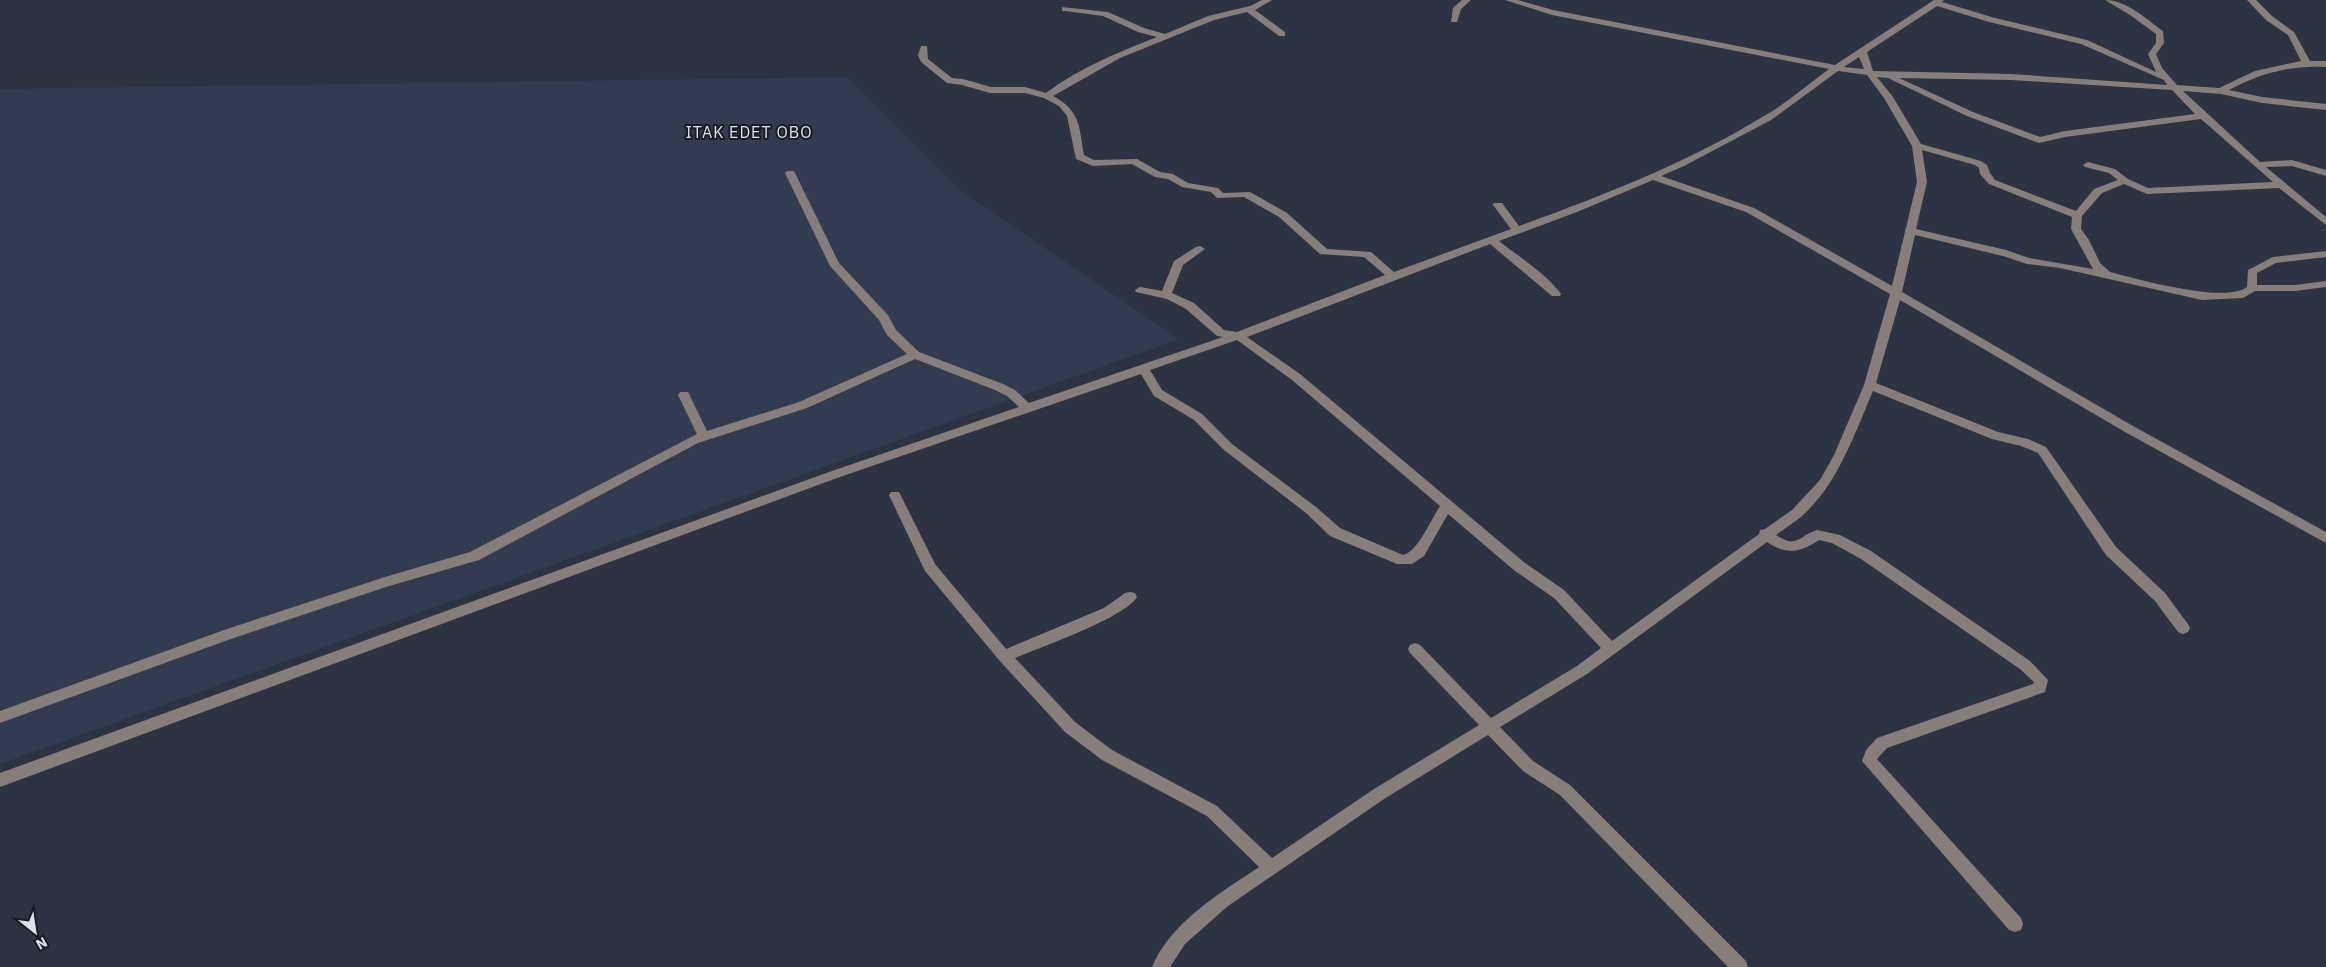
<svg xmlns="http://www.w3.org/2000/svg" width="2326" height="967" viewBox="0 0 2326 967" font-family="'IBM Plex Sans',sans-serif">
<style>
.built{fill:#313c51}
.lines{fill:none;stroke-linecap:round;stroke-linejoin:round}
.minor{fill:#877d79;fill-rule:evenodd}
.labels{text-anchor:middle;stroke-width:4;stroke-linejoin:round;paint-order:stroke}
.far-quarter-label{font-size:16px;letter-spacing:1px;fill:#dce1eb;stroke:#181b22}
</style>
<rect width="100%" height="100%" fill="#2c3443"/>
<!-- built -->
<path class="built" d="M 847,77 L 962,192 L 1179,339 L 0,764 L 0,89 Z"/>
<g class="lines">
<!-- minor -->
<path class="minor" d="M 1262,0 L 1272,0 L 1255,10 L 1285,32 L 1285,36 L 1279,36 L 1247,12 L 1214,20 L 1120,58 L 1053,96 C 1081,111 1079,127 1084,155 L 1094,160 L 1137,159 L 1160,172 L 1173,174 L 1188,183 L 1218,188 L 1223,193 L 1250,192 L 1287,213 L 1327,249 L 1371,252 L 1394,272 L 1511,229 L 1493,205 L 1494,203 L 1502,203 L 1519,226 C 1602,196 1689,162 1764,116 C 1787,103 1807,85 1829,69 L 1552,15 L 1505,0 L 1518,0 L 1553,10 L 1835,65 L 1934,0 L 1944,0 L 1942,2 L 1995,18 L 2087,40 L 2156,72 L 2148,54 L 2156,43 L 2156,34 L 2130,15 L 2105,0 C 2127,0 2146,19 2163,31 L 2164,43 L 2156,54 L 2162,68 L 2177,85 L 2219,88 L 2255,71 L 2301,61 L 2288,35 L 2266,20 L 2247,0 L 2256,0 L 2272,16 L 2294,32 L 2310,61 L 2326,61 L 2326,67 C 2291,65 2260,73 2229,90 L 2262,97 L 2326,104 L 2326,110 L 2262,103 L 2221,94 L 2183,91 L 2260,162 L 2292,160 L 2326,170 L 2326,176 L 2292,166 L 2266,167 L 2326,217 L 2326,225 L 2279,188 L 2147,194 L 2124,184 L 2102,193 L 2082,216 L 2081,229 L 2089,240 L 2100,263 L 2110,272 C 2138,279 2224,304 2247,287 L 2248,270 L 2273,257 L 2326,251 L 2326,257 L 2276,263 L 2257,273 L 2257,285 L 2295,285 L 2326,281 L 2326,287 L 2295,291 L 2255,291 L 2243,298 L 2202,300 L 2060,268 L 2027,264 L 2003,256 L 1915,235 L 1902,292 L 2133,426 L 2326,532 L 2326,543 L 2125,432 L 1900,300 L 1876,383 L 1998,432 L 2028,439 L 2046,447 L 2116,547 L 2165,593 L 2188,624 L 2190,628 L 2188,632 L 2183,634 L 2178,632 L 2155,601 L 2106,555 L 2038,453 L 2021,446 L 1992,439 L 1873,391 C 1854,435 1838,484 1801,517 C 1793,523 1784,529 1776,535 C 1798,549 1798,536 1817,530 L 1840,535 L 1871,551 L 2030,661 L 2048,680 L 2045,692 L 1887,748 L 1877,759 L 2021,918 L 2023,924 L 2021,930 L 2015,932 L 2009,930 L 1862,761 L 1866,750 L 1877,738 L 2033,684 L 2034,682 L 2020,669 L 1861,559 L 1832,543 L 1819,540 C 1800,553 1786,555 1767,542 L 1587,674 L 1500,727 L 1533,761 L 1570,785 L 1746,961 L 1748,967 L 1728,967 L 1560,795 L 1523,771 L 1488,735 L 1384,799 L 1228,906 L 1185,944 L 1170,967 L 1152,967 C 1171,922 1220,893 1259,867 L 1207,816 L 1102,760 L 1065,732 L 999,660 L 925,571 L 889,495 L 891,492 L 899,492 L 935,564 L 1006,649 L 1104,608 L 1125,593 L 1130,592 L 1135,593 L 1137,597 C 1126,617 1039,648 1015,658 L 1075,722 L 1112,750 L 1217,806 L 1272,858 L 1374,789 L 1479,725 L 1410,653 L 1408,649 L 1410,645 L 1415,643 L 1420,645 L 1491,718 L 1577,666 L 1601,648 L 1554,598 L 1515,571 L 1448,514 L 1424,556 L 1412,564 L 1397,564 L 1330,536 L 1306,513 L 1224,450 L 1194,420 L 1154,396 L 1141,374 L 837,478 L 0,787 L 0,773 L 829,472 L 1019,407 L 1007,396 L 995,390 L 915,359 L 807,408 L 698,443 L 479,560 L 386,587 L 228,640 L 0,723 L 0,711 L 224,630 L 385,577 L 470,552 L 697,434 L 678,395 L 680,392 L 688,392 L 707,431 L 799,402 L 907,354 L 887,335 L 879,320 L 830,266 L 785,173 L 787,171 L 793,171 L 795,173 L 839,263 L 888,315 L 896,330 L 919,352 L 1003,384 L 1015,390 L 1029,403 L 1223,337 L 1217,336 L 1186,309 L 1167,299 L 1136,292 L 1135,290 L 1140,287 L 1162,291 L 1174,261 L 1196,247 L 1200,246 L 1205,249 L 1183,265 L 1172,293 L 1194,303 L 1224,330 L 1237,332 L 1385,275 L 1364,257 L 1320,254 L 1279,217 L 1244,197 L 1217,198 L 1211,192 L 1182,187 L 1168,179 L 1155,177 L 1132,164 L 1093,166 L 1076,159 L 1067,116 L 1059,106 L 1044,98 L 1025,93 L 990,93 L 962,85 L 947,83 L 921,62 L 918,55 L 921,46 L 927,46 L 928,59 L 952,78 L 963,79 L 991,87 L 1025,87 L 1046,93 C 1079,68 1119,52 1157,37 L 1138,32 L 1103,16 L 1065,11 L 1062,11 L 1062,7 L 1108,12 L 1144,28 L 1165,34 L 1208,16 L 1250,6 ZM 1937,6 L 1989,22 L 2081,44 L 2164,80 L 2167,85 L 2011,74 L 1873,71 L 1867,52 ZM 1859,57 L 1864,69 L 1844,67 ZM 1838,71 L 1867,75 L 1884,98 L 1912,146 L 1917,182 L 1892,286 L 1754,208 L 1661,176 L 1684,166 L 1771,120 ZM 1877,77 L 1888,78 L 1967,116 L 2039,143 L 2065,137 L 2201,119 L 2273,182 L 2148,188 L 2128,179 L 2115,169 L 2088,162 L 2083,165 L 2085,167 L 2109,173 L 2118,180 L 2094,189 L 2076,211 L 1995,180 L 1990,173 L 1987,165 L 1981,161 L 1921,144 L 1893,97 ZM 1899,78 L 2011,80 L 2172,90 L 2195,114 L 2065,131 L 2040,137 L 1973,112 ZM 1922,150 L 1975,165 L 1979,168 L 1980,174 L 1989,184 L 2072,217 L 2071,229 L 2093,269 L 2029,258 L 2006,250 L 1916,229 L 1927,182 ZM 1653,180 L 1746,212 L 1890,294 L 1864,385 L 1834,455 L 1820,480 L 1792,510 L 1765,529 L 1760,530 L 1759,534 L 1612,641 L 1564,590 L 1525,563 L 1300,374 L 1247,337 L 1490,244 L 1552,296 L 1560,296 L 1561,294 C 1546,273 1519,257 1499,241 L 1577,212 ZM 1237,340 L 1292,380 L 1440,506 C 1432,518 1417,553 1403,555 L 1340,528 L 1316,507 L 1232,444 L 1202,414 L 1162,390 L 1150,370 Z
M 1462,0 L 1471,0 L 1461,9 L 1457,22 L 1451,22 L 1453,8 Z"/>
</g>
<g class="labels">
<!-- far-quarter labels -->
<g class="far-quarter-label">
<text x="749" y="138">ITAK EDET OBO</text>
</g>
</g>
<!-- north arrow -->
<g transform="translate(35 932) rotate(150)" stroke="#181b22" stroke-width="4" paint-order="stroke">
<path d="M0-4L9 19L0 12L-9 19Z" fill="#dce1eb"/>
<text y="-8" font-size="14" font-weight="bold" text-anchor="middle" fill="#dce1eb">N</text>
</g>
</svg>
